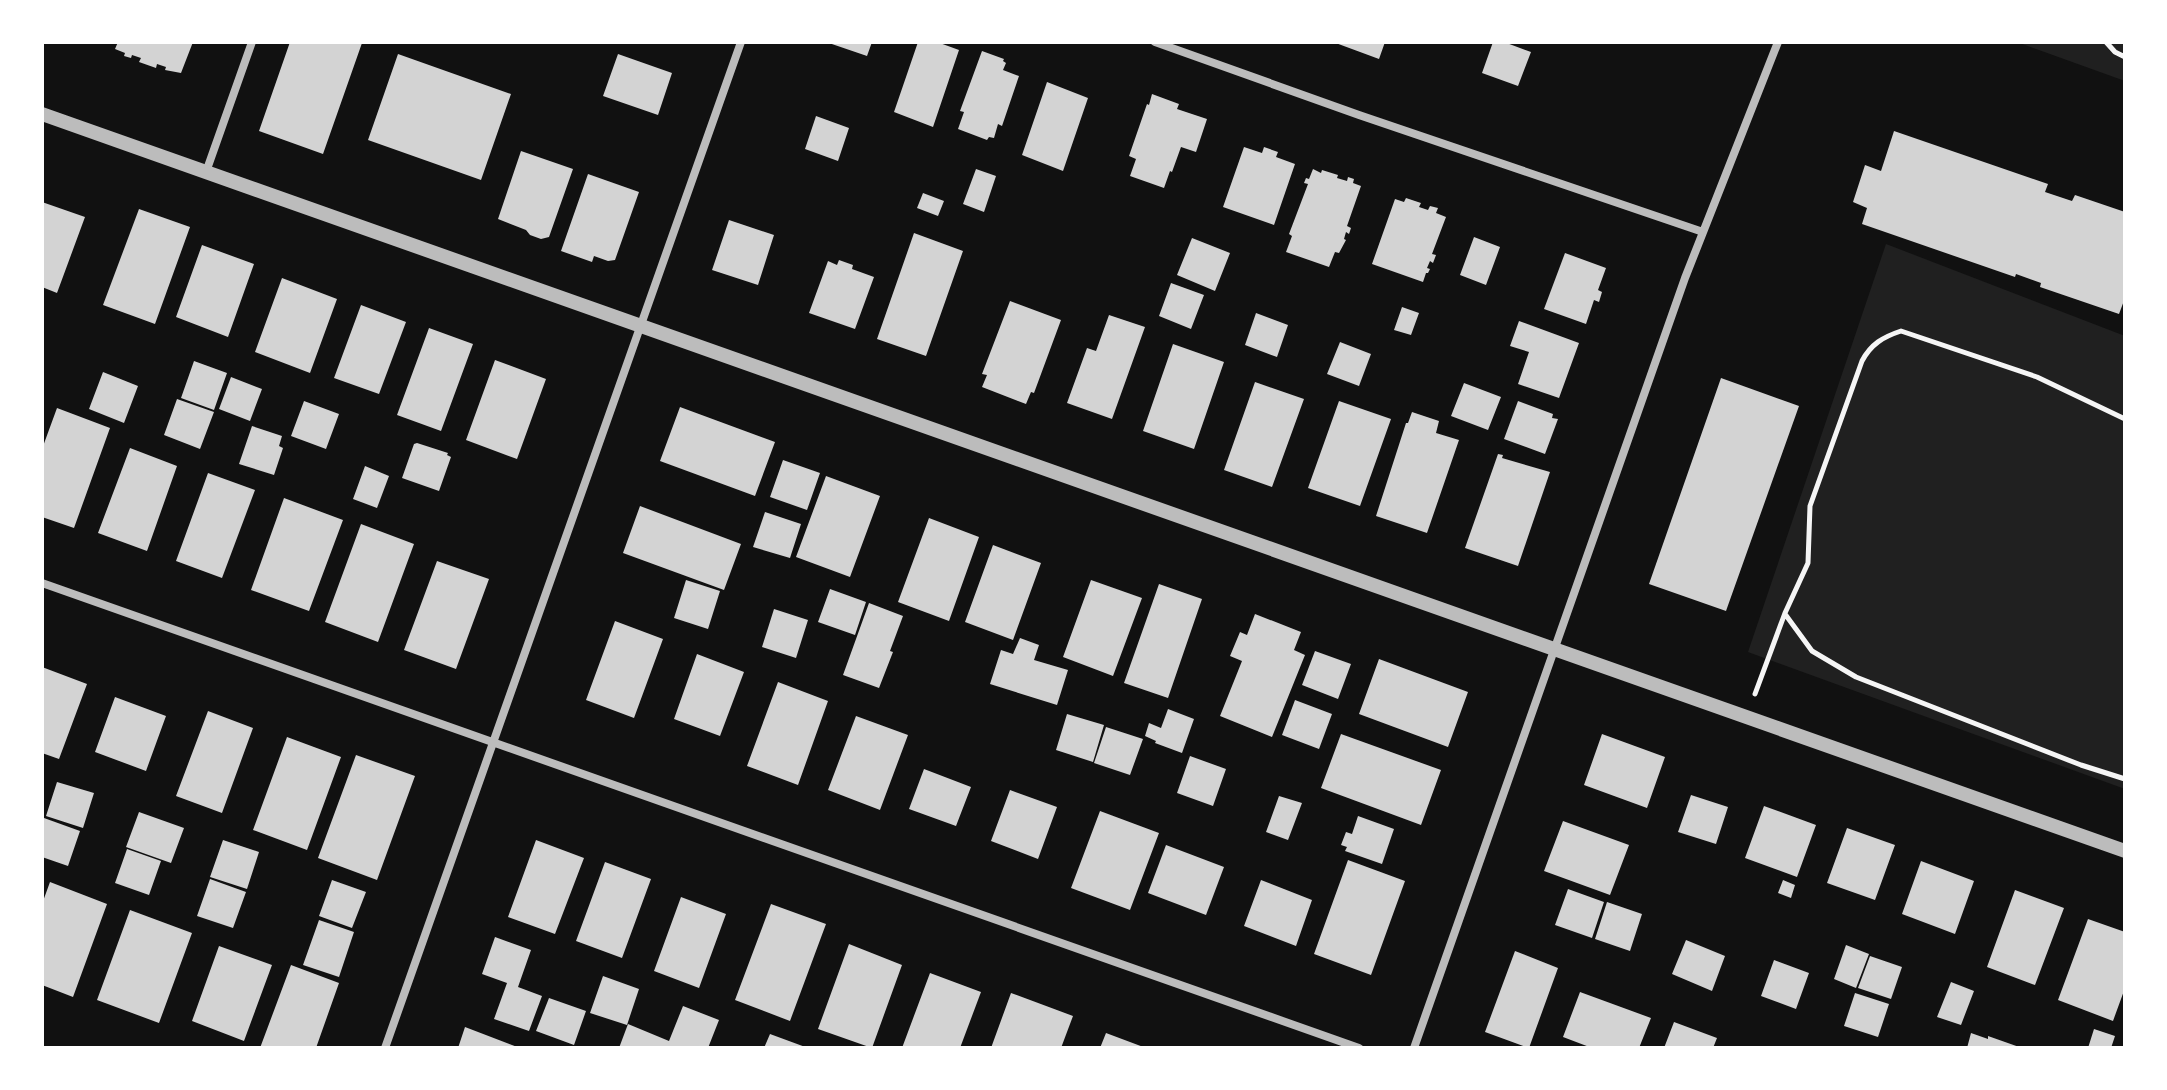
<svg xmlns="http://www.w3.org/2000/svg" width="2167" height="1090" viewBox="0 0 2167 1090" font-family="Figtree,sans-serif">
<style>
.green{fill:#202020}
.building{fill:#d3d3d3}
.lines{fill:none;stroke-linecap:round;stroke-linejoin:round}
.path{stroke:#f5f5f5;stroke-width:5}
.minor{stroke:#bcbcbc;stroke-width:8}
.tertiary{stroke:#bcbcbc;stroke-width:14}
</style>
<rect width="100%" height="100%" fill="#111"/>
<!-- green -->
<path class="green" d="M 2017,42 L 2125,42 L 2125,81 Z
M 1886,244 L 2125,336 L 2125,789 L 1748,652 Z"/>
<!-- building -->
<path class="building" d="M 118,42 L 193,42 L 181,73 L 165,70 L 166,67 L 157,64 L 156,68 L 139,62 L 141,58 L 132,55 L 131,58 L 124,56 L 125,53 L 115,49 Z
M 290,42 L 362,43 L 323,154 L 259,131 Z
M 826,42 L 872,42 L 867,56 Z
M 918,42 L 937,42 L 959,50 L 933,127 L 894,112 Z
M 1333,42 L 1385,42 L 1379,59 Z
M 1493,42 L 1504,42 L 1531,52 L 1518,86 L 1482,73 Z
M 982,51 L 1004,59 L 1003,61 L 1006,63 L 1003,70 L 1019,76 L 1002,126 L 998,124 L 994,138 L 989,137 L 987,140 L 958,129 L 964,112 L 960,111 Z
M 398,54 L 511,94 L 481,180 L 368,140 Z
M 618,54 L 672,73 L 658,115 L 603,96 Z
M 1047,82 L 1088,98 L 1063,171 L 1022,155 Z
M 1152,94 L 1179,104 L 1177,109 L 1207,119 L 1196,152 L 1181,147 L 1172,172 L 1170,171 L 1164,188 L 1130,176 L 1136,159 L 1129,156 L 1147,104 L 1149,105 Z
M 816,116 L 849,128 L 838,161 L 805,149 Z
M 1894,131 L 2048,184 L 2045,192 L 2072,201 L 2075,195 L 2125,212 L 2125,298 L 2119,314 L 2040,287 L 2041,283 L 2016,274 L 2015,277 L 1862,224 L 1867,208 L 1853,202 L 1865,165 L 1881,171 Z
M 1244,147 L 1262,153 L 1264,147 L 1278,152 L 1276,157 L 1295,164 L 1274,225 L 1223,207 Z
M 521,151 L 573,169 L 549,237 L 541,239 L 530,235 L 526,230 L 498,219 Z
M 976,169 L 996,176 L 984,212 L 963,204 Z
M 1313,169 L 1321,173 L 1322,170 L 1338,175 L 1337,178 L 1347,181 L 1348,177 L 1354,179 L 1353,183 L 1361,186 L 1347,226 L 1351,228 L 1349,234 L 1346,232 L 1344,239 L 1346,240 L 1339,253 L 1335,252 L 1329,267 L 1286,252 L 1292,236 L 1289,234 L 1308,184 L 1304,183 L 1306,178 L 1309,179 Z
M 588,174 L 639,192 L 615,260 L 608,261 L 594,256 L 592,262 L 561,251 Z
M 923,193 L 944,201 L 938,216 L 917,208 Z
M 1406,198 L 1421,203 L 1419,207 L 1428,210 L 1430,206 L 1438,208 L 1436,213 L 1446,217 L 1432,254 L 1436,255 L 1433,263 L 1430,261 L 1427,268 L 1430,269 L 1428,273 L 1426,273 L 1423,282 L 1372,264 L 1395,199 L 1404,202 Z
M 42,202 L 85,217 L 57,293 L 42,287 Z
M 139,209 L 190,227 L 155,324 L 103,305 Z
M 729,220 L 774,235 L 758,285 L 712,270 Z
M 914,233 L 963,251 L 926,356 L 877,339 Z
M 1474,237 L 1500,247 L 1486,285 L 1460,275 Z
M 1192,238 L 1230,253 L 1215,291 L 1177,275 Z
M 202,245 L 254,264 L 228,337 L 176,317 Z
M 1565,253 L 1606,268 L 1598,290 L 1602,292 L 1599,302 L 1594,300 L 1586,324 L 1544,309 Z
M 839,260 L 853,265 L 852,269 L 874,277 L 855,329 L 809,313 L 828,261 L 837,265 Z
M 282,278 L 337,299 L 310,373 L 255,352 Z
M 1171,283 L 1204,295 L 1191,329 L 1159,316 Z
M 1010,301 L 1061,320 L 1034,393 L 1031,392 L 1026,404 L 982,387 L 987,375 L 982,374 Z
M 361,305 L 406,322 L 379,394 L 334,378 Z
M 1402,307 L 1419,313 L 1411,335 L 1394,330 Z
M 1256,313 L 1288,325 L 1277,357 L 1245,345 Z
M 1109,315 L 1145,327 L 1112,419 L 1067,403 L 1087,348 L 1096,351 Z
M 1519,321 L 1579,343 L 1559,398 L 1518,384 L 1529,352 L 1510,346 Z
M 429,328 L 473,344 L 441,431 L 397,415 Z
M 1340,342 L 1371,354 L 1359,386 L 1327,374 Z
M 1173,344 L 1224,362 L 1194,449 L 1143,431 Z
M 495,360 L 546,379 L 517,459 L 466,440 Z
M 194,361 L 227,373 L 214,410 L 181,398 Z
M 103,372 L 138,386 L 124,423 L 89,409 Z
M 231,377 L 262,389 L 250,421 L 219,409 Z
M 1721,378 L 1799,406 L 1726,611 L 1649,584 Z
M 1255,382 L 1304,399 L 1272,487 L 1224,470 Z
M 1464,383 L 1501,397 L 1488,430 L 1451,416 Z
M 177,399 L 214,412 L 200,449 L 164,435 Z
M 304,401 L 339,414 L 326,449 L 291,436 Z
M 1339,401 L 1391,419 L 1360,506 L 1308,488 Z
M 1518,401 L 1553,414 L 1552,418 L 1558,419 L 1545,454 L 1504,439 Z
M 680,407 L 775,442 L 755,496 L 660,461 Z
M 57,408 L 110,428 L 74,528 L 42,517 L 42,449 Z
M 1412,412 L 1439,421 L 1436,433 L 1459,440 L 1427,533 L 1376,516 L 1406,423 L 1408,423 Z
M 252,426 L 282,436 L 279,446 L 283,448 L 274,475 L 239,464 Z
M 417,443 L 448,453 L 447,455 L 451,457 L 439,491 L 402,478 L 414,444 Z
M 130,448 L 177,466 L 147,551 L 98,533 Z
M 1498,454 L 1503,455 L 1502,458 L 1550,472 L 1518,566 L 1465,548 Z
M 783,460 L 820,473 L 807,510 L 770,497 Z
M 365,466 L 389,476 L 377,508 L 353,499 Z
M 208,473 L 255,490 L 222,578 L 176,561 Z
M 826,476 L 880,496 L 850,577 L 796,557 Z
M 284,498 L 343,520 L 309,611 L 251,590 Z
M 640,506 L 741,544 L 724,590 L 623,553 Z
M 765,512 L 801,524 L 790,558 L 753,547 Z
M 929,518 L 979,537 L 949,621 L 898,602 Z
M 361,524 L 414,544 L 378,642 L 325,622 Z
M 993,545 L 1041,563 L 1013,640 L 965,622 Z
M 437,561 L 489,579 L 456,669 L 404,650 Z
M 686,580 L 720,591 L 708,629 L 674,618 Z
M 1091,580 L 1142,598 L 1113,676 L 1063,657 Z
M 1159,584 L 1202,599 L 1168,698 L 1124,683 Z
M 830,589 L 866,602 L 855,635 L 818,622 Z
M 869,603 L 903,616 L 890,651 L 893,652 L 879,688 L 843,675 Z
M 774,609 L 808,620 L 796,658 L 762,647 Z
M 1255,614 L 1301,632 L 1294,650 L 1305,655 L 1272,737 L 1220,716 L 1242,661 L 1230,656 L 1240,632 L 1247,635 Z
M 615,621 L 663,639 L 634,718 L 586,700 Z
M 1020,638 L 1039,645 L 1034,660 L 1068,670 L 1057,705 L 990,684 L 1001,650 L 1013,654 Z
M 1315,651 L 1351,664 L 1338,699 L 1302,685 Z
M 697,654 L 744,672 L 720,736 L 674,719 Z
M 1379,659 L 1468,692 L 1448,747 L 1359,714 Z
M 42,667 L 87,684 L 59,759 L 42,753 Z
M 778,682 L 828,701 L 798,785 L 747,766 Z
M 115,697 L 166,716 L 146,771 L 95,752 Z
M 1295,700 L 1332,714 L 1319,749 L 1282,735 Z
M 1168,709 L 1194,719 L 1182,753 L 1155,743 L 1156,741 L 1145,736 L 1149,723 L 1161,728 Z
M 208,711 L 253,728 L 222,813 L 176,796 Z
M 1067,714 L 1104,725 L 1093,762 L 1056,750 Z
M 856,716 L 908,735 L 880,810 L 828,790 Z
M 1106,727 L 1143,739 L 1130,775 L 1094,763 Z
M 1341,734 L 1441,770 L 1421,825 L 1321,788 Z
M 1602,734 L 1665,757 L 1647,808 L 1584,785 Z
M 287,737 L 341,757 L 307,850 L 253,830 Z
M 356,755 L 415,776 L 377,880 L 318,858 Z
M 1190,756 L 1226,769 L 1213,806 L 1177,793 Z
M 924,769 L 971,787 L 956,826 L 909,809 Z
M 57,782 L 94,793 L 83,828 L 46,816 Z
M 1010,790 L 1057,807 L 1038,859 L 991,841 Z
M 1691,795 L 1728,807 L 1716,844 L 1678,832 Z
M 1279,796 L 1302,803 L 1288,840 L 1266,832 Z
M 1764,806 L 1816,825 L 1797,877 L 1745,858 Z
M 1100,811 L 1159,833 L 1130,910 L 1071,888 Z
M 139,812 L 184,828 L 171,863 L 126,847 Z
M 1358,816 L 1394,829 L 1382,864 L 1345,851 L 1347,847 L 1341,845 L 1346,832 L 1352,834 Z
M 44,818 L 80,831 L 68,866 L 42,857 L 42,824 Z
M 1563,821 L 1629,845 L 1610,895 L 1544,871 Z
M 1847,828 L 1895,845 L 1875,900 L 1827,883 Z
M 223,840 L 259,852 L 247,889 L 210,877 Z
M 536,840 L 584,858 L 555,934 L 508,917 Z
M 1166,845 L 1224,867 L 1206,915 L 1148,893 Z
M 127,849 L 161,861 L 149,895 L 115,883 Z
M 1348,860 L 1405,881 L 1371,975 L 1314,954 Z
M 1921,861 L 1974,881 L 1955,934 L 1902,914 Z
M 605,862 L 651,879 L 622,958 L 576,941 Z
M 210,879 L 246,892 L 233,928 L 197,916 Z
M 332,880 L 366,892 L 352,928 L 319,916 Z
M 1261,880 L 1312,900 L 1296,946 L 1244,926 Z
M 1783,880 L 1795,885 L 1791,898 L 1778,893 Z
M 50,882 L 107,904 L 73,997 L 42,985 L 42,904 Z
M 1568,889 L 1604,902 L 1592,938 L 1555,925 Z
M 2015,890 L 2064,908 L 2035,985 L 1987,967 Z
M 681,897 L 726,914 L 699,988 L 654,971 Z
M 1607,902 L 1642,914 L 1630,951 L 1595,939 Z
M 771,904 L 826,924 L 790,1021 L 735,1000 Z
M 130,910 L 192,933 L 159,1023 L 97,1000 Z
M 2088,919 L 2125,932 L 2125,988 L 2113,1021 L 2058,1000 Z
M 319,920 L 354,932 L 339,977 L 303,965 Z
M 495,937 L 531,950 L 518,987 L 542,996 L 529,1031 L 494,1019 L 507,983 L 482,974 Z
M 1686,940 L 1725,956 L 1712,991 L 1672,974 Z
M 849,944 L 902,965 L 872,1048 L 818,1029 Z
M 1846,945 L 1869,954 L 1856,988 L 1834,979 Z
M 219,946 L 272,965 L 244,1041 L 192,1021 Z
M 1515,951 L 1558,968 L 1529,1048 L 1485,1032 Z
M 1870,956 L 1902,967 L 1891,999 L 1858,988 Z
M 1774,960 L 1809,973 L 1796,1009 L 1761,996 Z
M 291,965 L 339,983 L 316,1048 L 260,1048 Z
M 930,973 L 981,992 L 960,1048 L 902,1048 Z
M 603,976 L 639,989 L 627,1025 L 590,1013 Z
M 1951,982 L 1974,991 L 1961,1025 L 1937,1017 Z
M 1580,992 L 1651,1018 L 1639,1048 L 1592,1048 L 1563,1037 Z
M 1011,993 L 1073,1016 L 1061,1048 L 991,1048 Z
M 1855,993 L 1889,1004 L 1878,1037 L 1844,1026 Z
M 549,998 L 586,1011 L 574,1045 L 536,1031 Z
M 683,1006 L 719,1020 L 708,1048 L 619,1048 L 628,1024 L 669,1041 Z
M 1674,1022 L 1717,1038 L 1713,1048 L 1664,1048 Z
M 465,1027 L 520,1048 L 458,1048 Z
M 2094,1029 L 2115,1036 L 2111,1048 L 2088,1048 Z
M 1106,1033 L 1146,1048 L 1100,1048 Z
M 1971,1033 L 1988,1039 L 1988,1036 L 2022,1048 L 1967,1048 Z
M 770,1034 L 808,1048 L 764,1048 Z"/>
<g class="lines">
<!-- path -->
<path class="path" d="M 2106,42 L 2115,52 L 2125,57
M 1785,614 L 1812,651 L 1856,677 L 2081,765 L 2125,779
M 1755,694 L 1785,613 L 1808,563 L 1810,506 L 1862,361 C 1871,344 1883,337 1901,331 L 2037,377 L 2125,419"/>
<!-- minor -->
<path class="minor" d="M 1155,42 L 1359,115 L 1703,232
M 206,172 L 252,42
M 42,583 L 1359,1048
M 385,1048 L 741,42
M 1414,1048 L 1685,278 L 1778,42"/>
<!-- tertiary -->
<path class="tertiary" d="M 42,114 L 2125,851"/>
</g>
<!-- border -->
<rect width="2167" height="1090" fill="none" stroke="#ffffff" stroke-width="88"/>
</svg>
